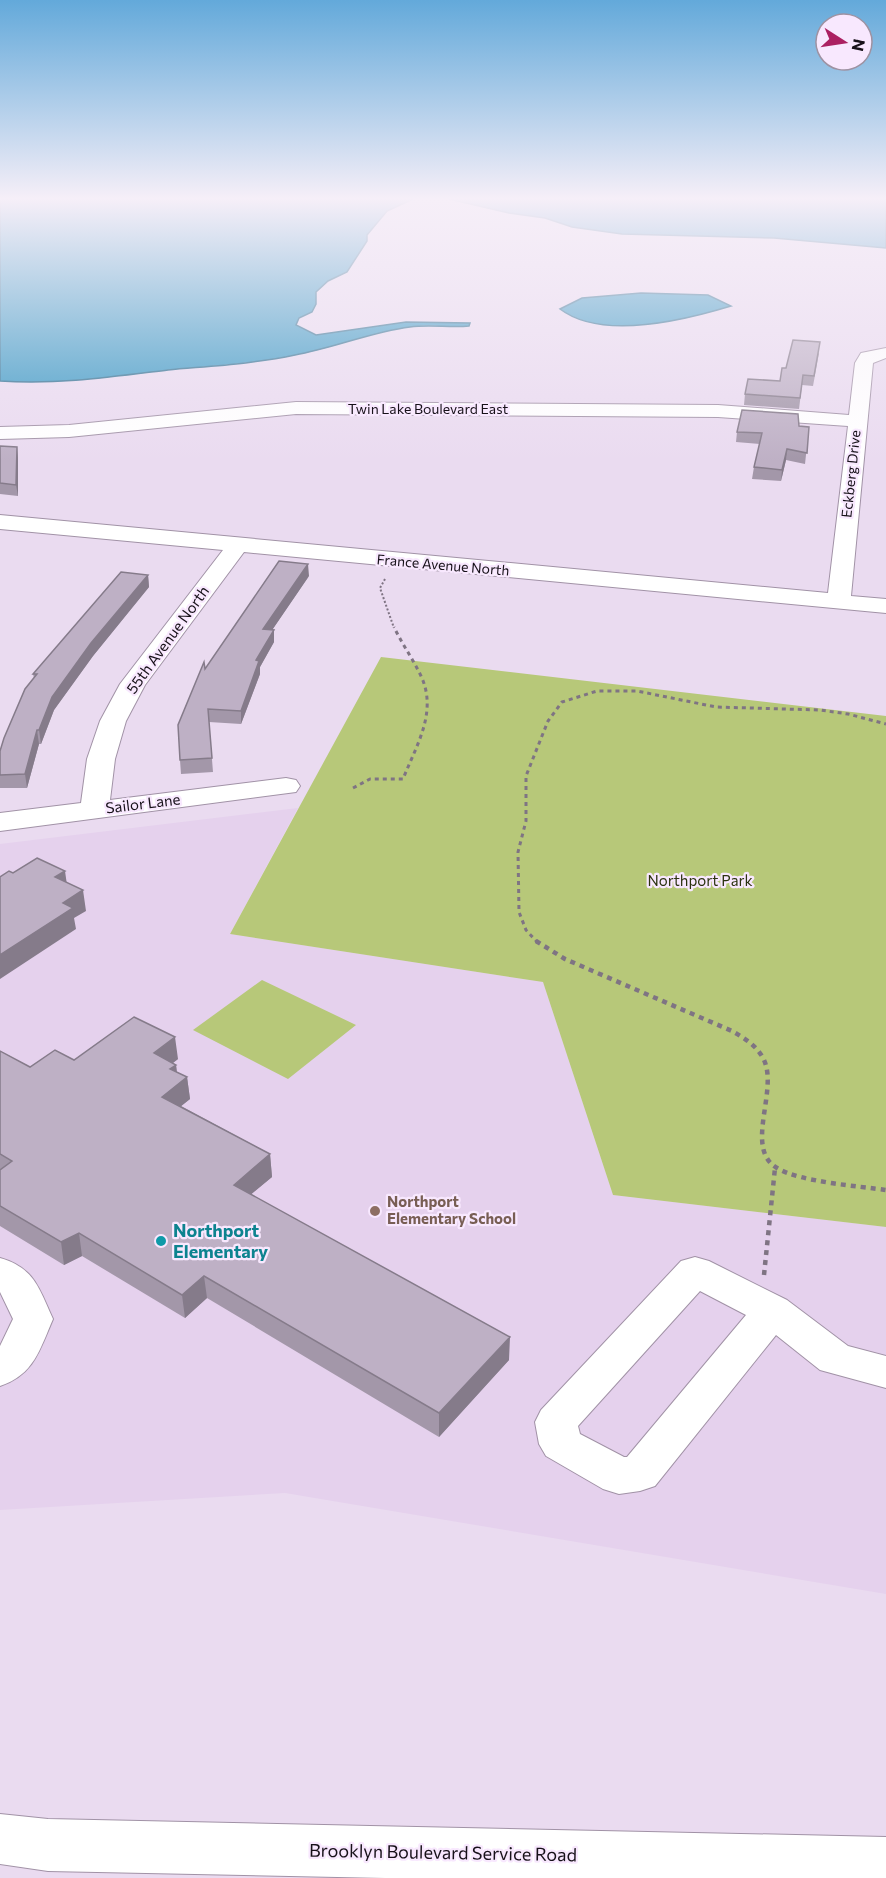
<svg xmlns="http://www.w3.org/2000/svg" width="886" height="1878" viewBox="0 0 886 1878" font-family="Commissioner,sans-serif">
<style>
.built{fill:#e5d1ed}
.green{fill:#b7c879}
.water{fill:#3b99c4;stroke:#307091;stroke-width:1.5}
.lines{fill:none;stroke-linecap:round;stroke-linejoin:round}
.minor-casing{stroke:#a192a6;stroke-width:2}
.path-far2{stroke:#7f7483;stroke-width:2;stroke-dasharray:2 2;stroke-linecap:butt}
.path-far1{stroke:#7f7483;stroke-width:3;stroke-dasharray:4 4;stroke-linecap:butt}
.path{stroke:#7f7483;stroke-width:4.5;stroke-dasharray:5 5;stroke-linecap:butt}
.minor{fill:#fff;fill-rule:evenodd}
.wall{fill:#a397a9}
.shaded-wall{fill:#857b8a}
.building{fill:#beb0c5;stroke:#857b8a;stroke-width:1.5}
.education-dot{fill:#8d6e63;stroke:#f8e8fe;stroke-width:2}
.culture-dot{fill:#0f9aa8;stroke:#f8e8fe;stroke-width:2}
.labels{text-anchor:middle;stroke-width:4.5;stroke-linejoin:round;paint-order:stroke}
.far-street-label{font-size:14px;fill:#171119;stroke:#f8e8fe}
.street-label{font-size:15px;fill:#171119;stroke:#f8e8fe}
.park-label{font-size:15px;fill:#2b320f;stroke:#f8e8fe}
.education-label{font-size:15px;font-weight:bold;fill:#785e54;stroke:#f8e8fe;text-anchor:start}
.near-culture-label{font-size:18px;font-weight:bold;fill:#0d838f;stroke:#f8e8fe;text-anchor:start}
.near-street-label{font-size:18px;fill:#171119;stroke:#f8e8fe}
</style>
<rect width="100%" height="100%" fill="#eadbf0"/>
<!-- built -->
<path class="built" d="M 298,808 L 230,934 L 543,982 L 613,1195 L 886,1227 L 886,1594 L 285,1493 L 0,1510 L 0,844 Z"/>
<!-- green -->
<path class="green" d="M 381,657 L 886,716 L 886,1227 L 613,1195 L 543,982 L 230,934 Z
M 262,980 L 356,1025 L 288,1079 L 193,1030 Z"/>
<!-- water -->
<path class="water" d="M 0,199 L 413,199 L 387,211 L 367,235 L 367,241 L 347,272 L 328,281 L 316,292 L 316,304 L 312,312 L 299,318 L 296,325 L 316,335 L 406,322 L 470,323 L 469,326 C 450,328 430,324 410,327 C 371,332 334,348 295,355 C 253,364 211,366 168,370 C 111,377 57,385 0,381 Z
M 449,199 L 886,199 L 886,248 L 774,238 L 622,234 L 572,227 L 545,218 L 509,213 Z
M 641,293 L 708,295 L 731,306 C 685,320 602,341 560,309 L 582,298 Z"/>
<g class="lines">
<!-- minor casing -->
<g class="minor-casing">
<path id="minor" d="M 886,348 L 886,358 L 873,363 L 851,596 L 886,599 L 886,613 L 244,552 L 145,685 L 126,721 L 115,759 L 110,800 L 286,778 L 296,780 L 300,786 L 296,792 L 0,831 L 0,813 L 81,803 L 87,759 L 100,721 L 120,684 L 223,550 L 0,529 L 0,515 L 828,593 L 848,426 L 718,417 L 296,414 L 69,437 L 0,439 L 0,427 L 69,425 L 296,402 L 718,405 L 849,415 L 855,363 L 861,353 Z
M 695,1257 L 709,1261 L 787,1300 L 848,1346 L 886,1356 L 886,1388 L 820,1370 L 776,1335 L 655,1486 L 640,1491 L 619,1494 L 603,1489 L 546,1456 L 539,1444 L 535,1422 L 541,1410 L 681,1261 ZM 700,1291 L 746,1315 L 627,1457 L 624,1457 L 580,1434 L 578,1426 Z
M 0,1258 C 35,1268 39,1289 53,1319 C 40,1349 34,1375 0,1386 L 0,1346 L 13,1319 L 0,1292 Z
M 0,1814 L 48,1819 L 886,1837 L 886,1878 L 385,1878 L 48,1871 L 0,1864 Z"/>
</g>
<!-- path-far2 -->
<path class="path-far2" d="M 385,579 L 380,588 L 394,628"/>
<!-- path-far1 -->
<path class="path-far1" d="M 353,788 L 370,779 L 403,779 C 416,746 438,712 421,676 C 413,659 402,644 394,627
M 538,943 L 526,930 L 519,912 L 518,852 L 526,821 L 526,776 L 548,721 L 562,702 L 597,691 L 637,691 L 716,707 L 820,710 L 848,714 L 886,724"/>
<!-- path -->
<path class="path" d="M 536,941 L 565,959 L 732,1031 C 744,1038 756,1045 763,1058 C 780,1089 743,1148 777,1168 C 800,1182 858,1186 886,1190
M 764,1275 L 775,1168"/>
<!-- minor -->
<use href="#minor" class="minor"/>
</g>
<!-- wall -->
<path class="wall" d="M 819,353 L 813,386 L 802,385 L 799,409 L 744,405 L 745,394 L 780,381 L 786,368 Z
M 799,426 L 809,427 L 805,464 L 786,460 L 781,481 L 752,479 L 754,467 L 760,444 L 736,442 L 737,432 Z
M 0,446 L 17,447 L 18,458 L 18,496 L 0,494 Z
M 148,575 L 149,587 L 93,656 L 54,710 L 41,744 L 39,744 L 27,788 L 0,788 L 0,751 L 34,678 L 33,674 Z
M 309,576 L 272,630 L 274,630 L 274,642 L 260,667 L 260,674 L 241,724 L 209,722 L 213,772 L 181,774 L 180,760 L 205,669 Z
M 0,1051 L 30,1067 L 74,1060 L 178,1059 L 173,1063 L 176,1065 L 177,1072 L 187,1077 L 190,1099 L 181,1106 L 270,1154 L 272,1177 L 251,1194 L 509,1360 L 439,1437 L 207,1298 L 185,1318 L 82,1256 L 64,1265 L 0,1226 Z"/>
<!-- shaded-wall -->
<path class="shaded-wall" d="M 17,447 L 18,458 L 18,496 L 16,485 Z
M 787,449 L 786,460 L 781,481 L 782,470 Z
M 308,564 L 309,576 L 264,642 L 263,629 Z
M 148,575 L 149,587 L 93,656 L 54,710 L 41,744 L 39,730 L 52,697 L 91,643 Z
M 274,630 L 274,642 L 260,667 L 260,674 L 241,724 L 241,711 L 256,660 Z
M 37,730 L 39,744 L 27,788 L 25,774 Z
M 65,871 L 68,892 L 55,877 Z
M 83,890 L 86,911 L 74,918 L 76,929 L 0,979 L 0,955 L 63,903 Z
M 175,1037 L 178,1059 L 157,1075 L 154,1053 Z
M 176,1065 L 178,1084 L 187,1077 L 190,1099 L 165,1119 L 162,1097 L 170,1069 Z
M 270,1154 L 272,1177 L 236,1207 L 234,1185 Z
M 79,1233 L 82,1256 L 64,1265 L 61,1242 Z
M 204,1276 L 207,1298 L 185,1318 L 182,1295 Z
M 510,1337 L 509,1360 L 439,1437 L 439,1413 Z"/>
<!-- building -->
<path class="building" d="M 793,340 L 820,342 L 814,376 L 803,375 L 800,398 L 745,394 L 748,379 L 780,381 L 782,368 L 786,368 Z
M 742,410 L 798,414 L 799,426 L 809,427 L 807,453 L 787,449 L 782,470 L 754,467 L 762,433 L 737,432 Z
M 0,446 L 17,447 L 16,485 L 0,483 Z
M 279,561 L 308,564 L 263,629 L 274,630 L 256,660 L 259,661 L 241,711 L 208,709 L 212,758 L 180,760 L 178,725 L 204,662 L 205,669 Z
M 121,572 L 148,575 L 91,643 L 52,697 L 39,730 L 37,730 L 25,774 L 0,775 L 0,751 L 4,738 L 25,689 L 37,674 L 33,674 Z
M 37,858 L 65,871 L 55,877 L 83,890 L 63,903 L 73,908 L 0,955 L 0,877 L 9,871 L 13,873 Z
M 134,1017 L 175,1037 L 154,1053 L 176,1065 L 170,1069 L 187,1077 L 162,1097 L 270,1154 L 234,1185 L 510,1337 L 439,1413 L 204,1276 L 182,1295 L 79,1233 L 61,1242 L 0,1206 L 0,1170 L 12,1161 L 0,1154 L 0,1051 L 30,1067 L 55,1050 L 74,1060 Z"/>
<!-- sky -->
<linearGradient id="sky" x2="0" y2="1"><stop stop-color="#63a9da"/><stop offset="0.43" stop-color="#f6eff8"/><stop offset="1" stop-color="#f6eff8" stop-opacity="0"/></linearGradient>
<rect width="886" height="462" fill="url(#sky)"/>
<!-- markers -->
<circle class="education-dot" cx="375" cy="1211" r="6"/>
<circle class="culture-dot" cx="161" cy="1241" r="6"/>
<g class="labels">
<!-- far-street labels -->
<g class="far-street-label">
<text x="428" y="414">Twin Lake Boulevard East</text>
<text transform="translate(851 474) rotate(-84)" y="5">Eckberg Drive</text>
<text transform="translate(443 565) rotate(5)" y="5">France Avenue North</text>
</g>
<!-- street labels -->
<g class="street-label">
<text transform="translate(168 640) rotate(-54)" y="5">55th Avenue North</text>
<text transform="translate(143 804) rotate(-7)" y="5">Sailor Lane</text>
</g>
<!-- park labels -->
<g class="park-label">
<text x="700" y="886">Northport Park</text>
</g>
<!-- education labels -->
<g class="education-label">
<text x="387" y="1207">Northport<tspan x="387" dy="17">Elementary School</tspan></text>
</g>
<!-- near-culture labels -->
<g class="near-culture-label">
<text x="173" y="1237">Northport<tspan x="173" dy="21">Elementary</tspan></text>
</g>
<!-- near-street labels -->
<g class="near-street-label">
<text transform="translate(443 1853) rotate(1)" y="6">Brooklyn Boulevard Service Road</text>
</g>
</g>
<!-- north arrow -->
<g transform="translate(844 42) rotate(102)"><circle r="28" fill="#f8e8fe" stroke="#9e92a2" stroke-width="1.5"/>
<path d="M0-4.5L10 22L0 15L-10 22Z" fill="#ab2062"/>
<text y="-9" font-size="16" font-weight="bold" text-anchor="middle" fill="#171119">N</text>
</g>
</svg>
